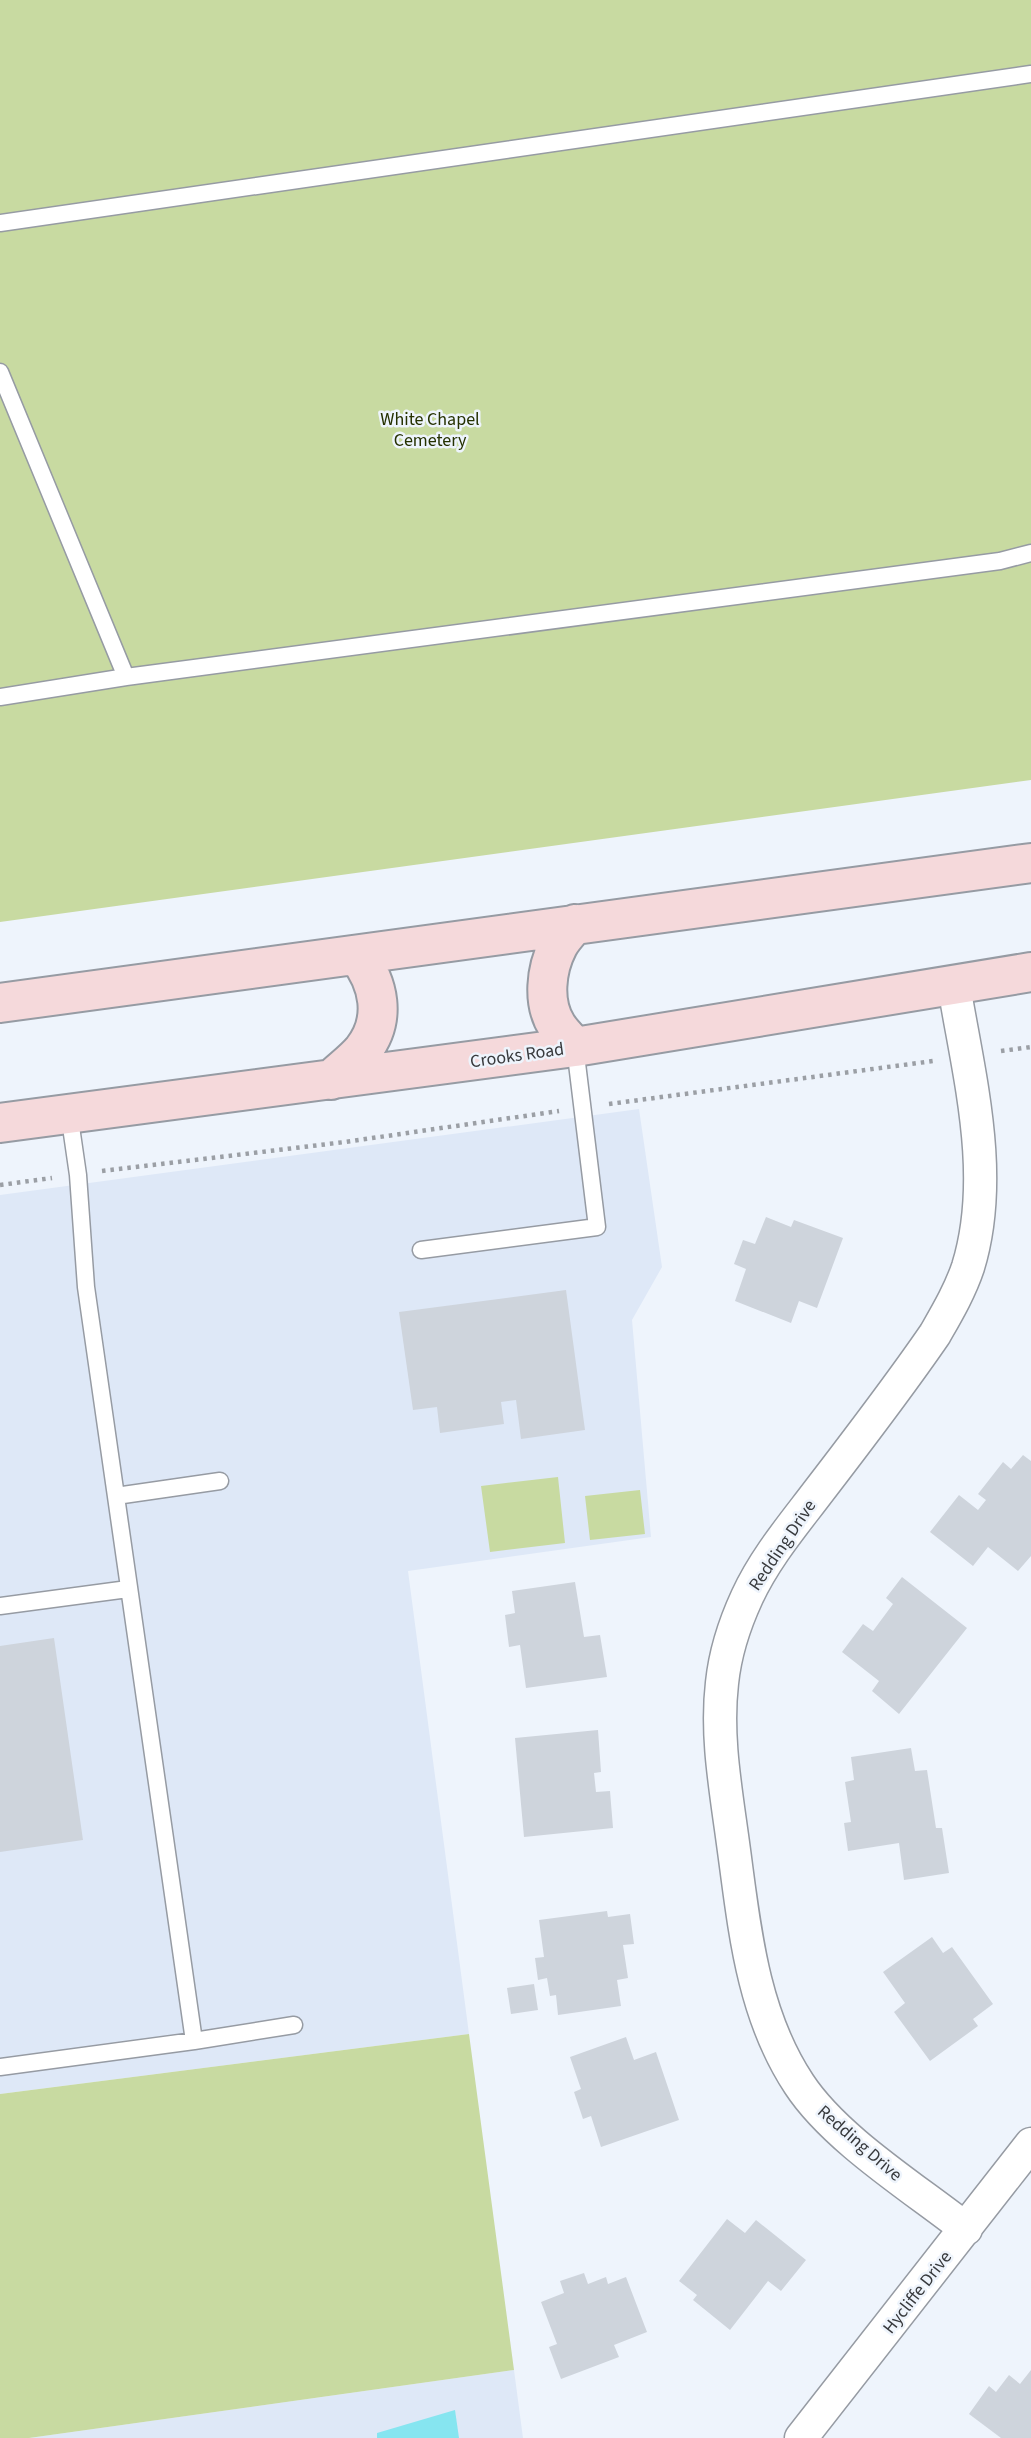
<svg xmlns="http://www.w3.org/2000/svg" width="1031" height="2438" viewBox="0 0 1031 2438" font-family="'Source Sans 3',sans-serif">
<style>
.built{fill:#dee8f7}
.green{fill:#c8daa1}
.water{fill:#86e5f0}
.building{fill:#ced4dc}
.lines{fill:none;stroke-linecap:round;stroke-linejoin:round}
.service-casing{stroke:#969ba3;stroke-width:19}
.minor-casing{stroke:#969ba3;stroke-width:35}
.secondary-casing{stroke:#969ba3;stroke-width:42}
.path{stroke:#9b9fa5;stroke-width:4.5;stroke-dasharray:3.5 5;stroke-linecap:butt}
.service{stroke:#fff;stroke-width:16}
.minor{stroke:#fff;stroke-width:32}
.secondary{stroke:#f5d9db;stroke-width:38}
.labels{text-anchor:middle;stroke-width:5;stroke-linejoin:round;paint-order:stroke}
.park-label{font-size:18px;fill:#253100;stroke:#eef4fc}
.street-label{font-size:18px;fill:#383a3d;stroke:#eef4fc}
</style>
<rect width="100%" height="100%" fill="#eef4fc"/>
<!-- built -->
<path class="built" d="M 639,1109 L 662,1267 L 632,1320 L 651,1537 L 408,1571 L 469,2034 L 0,2094 L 0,1195 Z
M 514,2370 L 523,2438 L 29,2438 Z"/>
<!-- green -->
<path class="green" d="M 0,0 L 1031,0 L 1031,780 L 0,922 Z
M 558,1477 L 565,1543 L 490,1552 L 481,1486 Z
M 640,1490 L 645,1534 L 590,1540 L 585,1496 Z
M 469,2034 L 514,2370 L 29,2438 L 0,2438 L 0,2094 Z"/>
<!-- water -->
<path class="water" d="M 455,2410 L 459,2438 L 377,2438 L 377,2433 Z"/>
<!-- building -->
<path class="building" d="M 766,1217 L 791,1227 L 794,1220 L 843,1238 L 817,1308 L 799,1301 L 791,1323 L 735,1301 L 746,1269 L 734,1264 L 743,1240 L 755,1244 Z
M 566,1290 L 585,1430 L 521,1439 L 516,1400 L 501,1402 L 504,1424 L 440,1433 L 437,1407 L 413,1410 L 399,1312 Z
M 1023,1455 L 1031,1461 L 1031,1556 L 1018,1571 L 988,1547 L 973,1566 L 930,1532 L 959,1495 L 978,1510 L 986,1500 L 978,1494 L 1003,1462 L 1011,1469 Z
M 902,1577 L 967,1628 L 899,1714 L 872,1691 L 879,1681 L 842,1652 L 863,1624 L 873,1631 L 893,1604 L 886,1598 Z
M 575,1582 L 584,1637 L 600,1635 L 607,1677 L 526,1688 L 520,1645 L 509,1647 L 505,1615 L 515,1613 L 512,1591 Z
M 54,1638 L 83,1840 L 0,1852 L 0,1646 Z
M 598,1730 L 601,1772 L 594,1773 L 596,1792 L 610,1791 L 613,1828 L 524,1837 L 515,1738 Z
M 911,1748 L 915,1771 L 927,1770 L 936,1828 L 942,1828 L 949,1873 L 904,1880 L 899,1843 L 848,1851 L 844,1823 L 851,1822 L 845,1782 L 854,1780 L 851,1757 Z
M 607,1911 L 608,1917 L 630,1914 L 634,1944 L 623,1945 L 628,1978 L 617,1980 L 621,2006 L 558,2015 L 556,1995 L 550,1996 L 547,1978 L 538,1980 L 535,1958 L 544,1957 L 539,1920 Z
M 932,1937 L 943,1953 L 952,1947 L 993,2004 L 973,2019 L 978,2026 L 930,2061 L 894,2012 L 905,2003 L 883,1972 Z
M 534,1984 L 538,2010 L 511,2014 L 507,1988 Z
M 626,2037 L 634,2060 L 656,2052 L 679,2120 L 601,2147 L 591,2116 L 583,2119 L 574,2092 L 581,2089 L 570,2057 Z
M 727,2219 L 745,2233 L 756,2220 L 806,2260 L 781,2291 L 768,2281 L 730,2330 L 693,2300 L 697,2295 L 679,2281 Z
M 584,2273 L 588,2284 L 606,2277 L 608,2284 L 626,2277 L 647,2332 L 614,2345 L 619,2357 L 561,2379 L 549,2347 L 557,2344 L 541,2302 L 564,2293 L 560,2281 Z
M 1031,2370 L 1031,2438 L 1001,2438 L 969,2414 L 989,2386 L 996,2392 L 1009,2375 L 1020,2384 Z"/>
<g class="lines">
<!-- service casing -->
<g class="service-casing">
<path id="service" d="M 0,223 L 1031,74
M 0,372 L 126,677
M 0,697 L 126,677 L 1000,561 L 1031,553
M 421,1250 L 597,1227 L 575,1047
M 116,1496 L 220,1481
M 0,1606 L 128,1589
M 194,2041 L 294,2025
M 0,2067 L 194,2041 L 86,1287 L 78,1175 L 69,1113"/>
</g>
<!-- minor casing -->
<g class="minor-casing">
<path id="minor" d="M 954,986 C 969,1077 996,1176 968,1267 C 960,1291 947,1313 935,1334 C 898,1388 858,1440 818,1492 C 793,1525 765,1558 747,1597 C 735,1623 725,1654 722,1683 C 716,1734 725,1785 732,1836 C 744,1921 750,2010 799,2084 C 835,2139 914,2188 966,2229
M 801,2438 L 1031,2144"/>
</g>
<!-- secondary casing -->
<g class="secondary-casing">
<path id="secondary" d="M 575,924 C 569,931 562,938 558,946 C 546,969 542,1003 557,1026 C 562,1034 569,1040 575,1047
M 0,1003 L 1031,863
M 331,1080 C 341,1070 354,1061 363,1050 C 387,1019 379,983 357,955
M 0,1123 L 575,1047 L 1031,972"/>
</g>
<!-- path -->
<path class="path" d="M 1001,1051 L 1031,1047
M 609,1104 L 933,1061
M 102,1171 L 345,1142 L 559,1111
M 0,1185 L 52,1178"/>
<!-- service -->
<use href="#service" class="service"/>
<!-- minor -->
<use href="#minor" class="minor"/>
<!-- secondary -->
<use href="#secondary" class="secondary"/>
</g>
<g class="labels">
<!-- park labels -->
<g class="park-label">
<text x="430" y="425">White Chapel<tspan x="430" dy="21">Cemetery</tspan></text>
</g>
<!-- street labels -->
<g class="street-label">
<text transform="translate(517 1055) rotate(-8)" y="6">Crooks Road</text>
<text transform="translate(782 1545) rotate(-56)" y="6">Redding Drive</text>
<text transform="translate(860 2143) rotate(41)" y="6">Redding Drive</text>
<text transform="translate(917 2292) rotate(-52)" y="6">Hycliffe Drive</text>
</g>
</g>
</svg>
